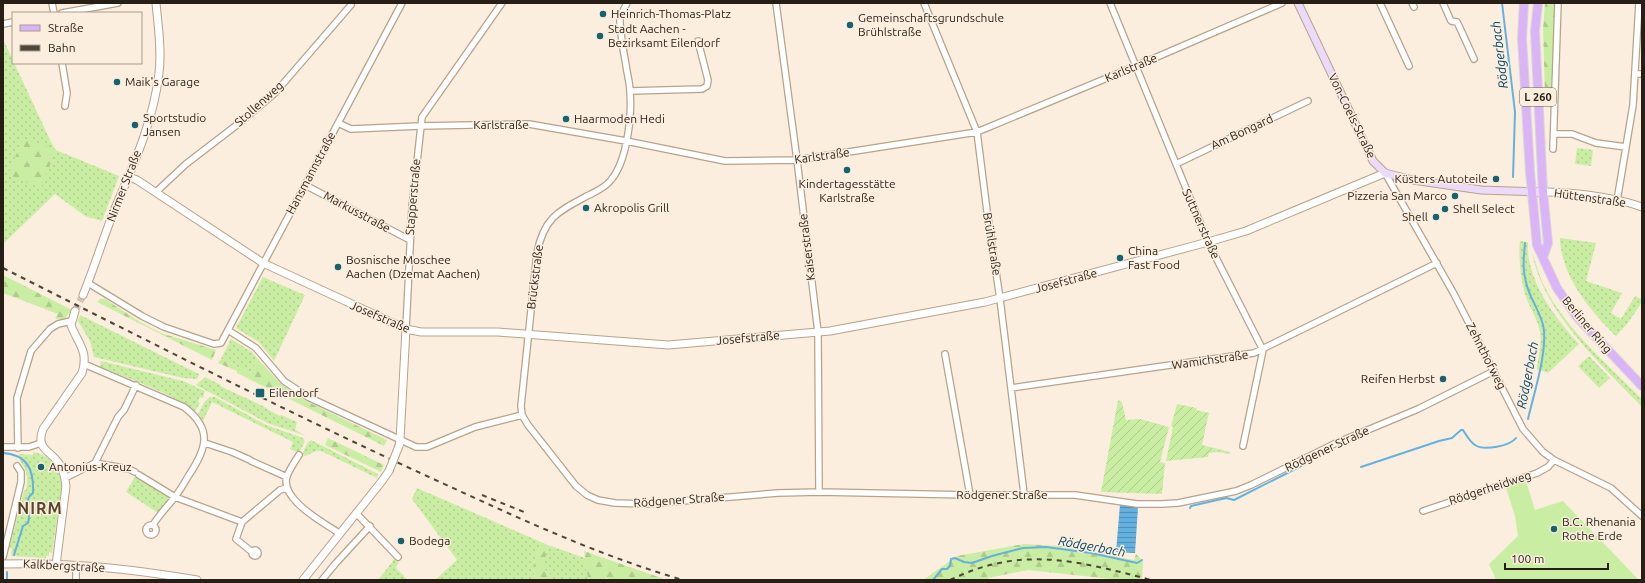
<svg xmlns="http://www.w3.org/2000/svg" width="1645" height="583" viewBox="0 0 1645 583" font-family="Ubuntu,sans-serif">
<style>
.grass{fill:url(#grass-dots)}
.forest{fill:url(#forest-firs)}
.garden{fill:url(#garden-furrows)}
.pitch{fill:#caeda4}
.water{fill:url(#water-rules)}
.lines{fill:none;stroke-linecap:round;stroke-linejoin:round}
.stream{stroke:#64b1e0;stroke-width:2}
.tertiary-tunnel{stroke:#d1c5b6;stroke-width:7;stroke-dasharray:7 3.5;stroke-linecap:butt}
.minor-casing{stroke:#b8a28b;stroke-width:8}
.tertiary-casing{stroke:#b8a28b;stroke-width:9}
.secondary-casing{stroke:#b8a28b;stroke-width:9}
.primary-casing{stroke:#d8d7d5;stroke-width:10}
.minor{stroke:#fff;stroke-width:5.5}
.tertiary{stroke:#fff;stroke-width:7}
.secondary{stroke:#ecdafb;stroke-width:7}
.primary{stroke:#d9b5f8;stroke-width:8}
.rail{stroke:#4e453b;stroke-width:2;stroke-dasharray:5 5;stroke-linecap:butt}
.tertiary-bridge-casing{stroke:#b8a28b;stroke-width:9;stroke-linecap:butt}
.tertiary-bridge{stroke:#fff;stroke-width:7}
.poi-dot{fill:#16626e;stroke:#fceede;stroke-width:1.5}
.labels{text-anchor:middle;stroke-width:3;stroke-linejoin:round;paint-order:stroke}
.shield{fill:#fceede;stroke:#675d52;stroke-width:1}
.shield-label{font-size:11px;font-weight:bold;fill:#271f16}
.poi-label{font-size:12px;fill:#271f16;stroke:#fceede;text-anchor:start}
.street-label{font-size:12px;fill:#271f16;stroke:#fceede}
.water-label{font-size:13px;font-style:italic;fill:#074767;stroke:#fceede}
.district-label{font-size:16px;font-weight:bold;letter-spacing:1px;fill:#594630;stroke:#fceede}
</style>
<defs>
<pattern id="grass-dots" width="8" height="8" patternUnits="userSpaceOnUse"><rect width="8" height="8" fill="#caeda4"/><path d="M2 2h.1M6 6h.1" fill="none" stroke="#aecb8c" stroke-width="1.8" stroke-linecap="round"/></pattern>
<pattern id="forest-firs" width="22" height="20" patternUnits="userSpaceOnUse"><rect width="22" height="20" fill="#caeda4"/><path d="M5 1l3.5 6h-7zM16 11l3.5 6h-7z" fill="#aecb8c"/></pattern>
<pattern id="garden-furrows" width="10" height="10" patternUnits="userSpaceOnUse"><rect width="10" height="10" fill="#caeda4"/><path d="M-1 1l2-2M0 10L10 0M9 11l2-2" fill="none" stroke="#aecb8c"/></pattern>
<pattern id="water-rules" width="6" height="5" patternUnits="userSpaceOnUse"><rect width="6" height="5" fill="#64b1e0"/><path d="M0 2.5h6" fill="none" stroke="#528fb5"/></pattern>
</defs>
<rect width="100%" height="100%" fill="#fceede"/>
<!-- grass -->
<path class="grass" d="M 3,39 L 51,142 L 56,150 L 119,176 L 102,221 L 85,216 L 55,194 L 3,244 Z
M 1577,148 L 1593,150 L 1591,166 L 1575,164 Z
M 1560,238 L 1596,243 L 1586,281 L 1622,293 L 1611,313 L 1621,319 L 1635,296 L 1642,299 L 1642,302 L 1628,323 L 1616,336 C 1590,311 1561,276 1560,238 Z
M 1520,241 L 1528,242 C 1528,249 1528,257 1530,264 C 1537,294 1558,321 1579,344 L 1548,373 L 1537,369 C 1538,357 1542,344 1540,332 C 1538,320 1530,308 1526,297 C 1521,283 1518,255 1520,241 Z
M 1532,252 C 1535,260 1537,268 1540,276 C 1557,321 1608,365 1642,399 L 1642,407 C 1601,364 1543,313 1532,252 Z
M 263,277 L 305,295 L 274,361 L 259,342 L 236,328 Z
M 80,315 L 199,374 L 197,379 L 183,378 L 94,357 L 90,341 L 78,321 Z
M 231,339 L 252,352 L 258,359 L 250,373 L 221,359 Z
M 1589,356 L 1610,378 L 1599,388 L 1578,366 Z
M 101,361 L 183,381 L 205,391 L 203,398 L 200,397 L 198,402 L 200,403 L 195,411 C 167,391 132,380 100,367 Z
M 205,377 L 221,385 L 220,386 L 267,408 L 267,409 L 280,416 L 281,415 L 297,422 L 295,430 L 307,436 L 267,423 L 196,385 Z
M 210,397 L 215,397 L 266,425 L 303,438 L 305,441 L 299,453 L 290,449 L 293,442 L 212,402 L 203,421 L 198,414 L 205,401 Z
M 311,440 L 378,474 L 377,478 L 321,451 L 316,451 L 305,456 L 302,454 L 308,442 Z
M 33,452 C 51,455 59,469 62,486 L 52,553 L 49,552 L 49,556 L 46,556 L 46,558 L 11,556 L 12,549 L 9,548 L 24,490 L 26,490 C 27,484 28,478 26,472 C 24,465 18,461 19,454 L 33,455 Z
M 136,475 L 168,496 L 169,500 L 158,513 L 126,492 Z
M 417,488 L 541,542 L 533,567 L 535,580 L 435,580 L 457,560 L 412,499 Z
M 548,545 L 585,558 L 588,580 L 552,580 L 549,572 L 542,569 Z
M 396,557 L 399,561 L 396,568 L 408,580 L 378,580 Z"/>
<!-- forest -->
<path class="forest" d="M 1545,3 L 1555,3 L 1551,99 L 1545,95 L 1543,30 Z
M 23,138 L 56,150 L 41,188 L 8,175 Z
M 3,275 L 72,310 L 66,317 L 66,319 L 61,320 L 55,318 L 58,314 L 3,293 Z
M 100,299 L 105,299 L 140,322 L 161,333 L 216,350 L 212,360 L 97,302 Z
M 221,359 L 250,373 L 258,359 L 281,384 L 306,401 L 387,440 L 384,446 L 237,373 L 237,371 L 218,363 Z
M 328,438 L 384,465 L 381,472 L 325,445 Z
M 541,542 L 548,545 L 543,569 L 549,572 L 552,580 L 535,580 L 533,567 Z
M 1024,544 L 1060,546 L 1134,560 L 1136,554 L 1143,561 L 1142,580 L 1121,580 L 1028,570 L 988,578 L 988,580 L 923,580 L 957,556 Z
M 584,551 L 667,580 L 612,580 L 606,578 L 605,580 L 588,580 Z"/>
<!-- garden -->
<path class="garden" d="M 1118,400 L 1122,402 L 1126,420 L 1140,419 L 1169,427 L 1160,462 L 1165,463 L 1162,494 L 1101,492 Z
M 1177,404 L 1197,408 L 1196,410 L 1209,413 L 1202,445 L 1230,452 L 1230,454 L 1218,452 L 1209,453 L 1208,457 L 1166,461 L 1173,427 L 1171,426 Z"/>
<!-- pitch -->
<path class="pitch" d="M 1526,481 L 1535,510 L 1563,501 L 1639,580 L 1496,580 L 1489,564 L 1518,536 L 1515,516 L 1506,488 Z"/>
<!-- water -->
<path class="water" d="M 1120,504 L 1138,508 L 1135,553 L 1116,552 Z"/>
<g class="lines">
<!-- stream -->
<path class="stream" d="M 1502,3 L 1515,112 L 1513,177
M 1525,243 C 1524,256 1522,269 1526,282 C 1529,299 1543,314 1544,331 C 1546,357 1534,393 1528,419
M 3,453 C 28,455 34,470 33,493 L 29,497 L 27,502 L 29,518 L 28,523 L 23,526 L 14,555
M 1361,467 L 1439,441 L 1452,438 L 1461,430 L 1463,430 C 1467,436 1469,441 1475,445 C 1484,451 1510,446 1516,438
M 1190,508 L 1191,506 L 1226,498 L 1234,500 L 1311,461
M 7,580 L 7,572
M 933,580 L 942,569 L 947,569 L 950,566 L 951,559 L 955,558 L 964,562 L 972,563 L 992,556 L 1023,548 L 1046,547 L 1091,553 L 1137,563 L 1142,560"/>
<!-- tertiary-tunnel -->
<path class="tertiary-tunnel" d="M 75,311 L 83,295"/>
<!-- minor casing -->
<g class="minor-casing">
<path id="minor" d="M 52,3 L 54,13
M 627,3 L 620,17 L 620,23 C 621,37 623,51 626,65 C 627,74 630,83 630,92 C 632,117 627,161 611,180 C 606,187 597,191 589,195 C 559,211 544,217 537,253 L 521,406 L 522,415 L 528,425 L 576,486 L 587,495 L 598,500 L 615,503 L 646,504 L 778,493 L 819,492 L 970,495 L 1075,495 L 1137,504 L 1161,504 L 1178,503 L 1236,491 L 1251,485 L 1334,444 L 1418,409 L 1494,371
M 776,3 L 797,160 L 818,332 L 819,492
M 924,3 L 977,132 L 987,211 L 1000,299 L 1024,494
M 1110,3 L 1208,242 L 1263,350 L 1243,446
M 1380,3 L 1409,66
M 1412,3 L 1414,7
M 1443,3 L 1451,21 L 1457,22 L 1459,26 L 1474,59
M 62,13 L 118,3
M 3,24 L 13,22
M 62,63 L 67,93 L 65,106
M 1636,74 L 1642,74
M 630,91 L 702,89 L 707,86 L 708,80 L 698,41
M 338,123 L 351,129 L 420,126 L 529,124 L 626,141 L 725,161 L 797,160 L 977,132 L 1136,66 L 1282,3
M 1554,134 L 1572,134 L 1596,143 L 1626,147
M 1553,149 L 1558,3
M 1176,164 L 1308,101
M 1385,173 L 1454,294 L 1523,429 L 1543,452 L 1554,460 L 1611,488 L 1642,516
M 305,185 L 410,240
M 156,192 L 186,164 L 242,121 L 275,93 L 351,5
M 1617,201 L 1633,105 L 1639,3
M 88,283 L 142,316 L 164,327 L 214,344 L 221,343 L 402,3
M 406,329 L 412,207 L 422,117 L 502,3
M 228,330 L 256,348 L 284,381 L 308,397 L 416,447 L 427,447 L 475,427 L 522,415
M 945,354 L 970,495
M 84,364 L 184,407 C 213,429 207,448 189,475 C 184,483 180,491 174,498 C 167,507 159,515 153,525
M 1011,388 L 1254,353 L 1437,263
M 205,443 L 232,452 L 250,460
M 3,447 L 29,447 L 41,443
M 18,448 L 17,398 L 31,351 L 50,329 L 58,324 L 71,321
M 299,455 C 295,461 290,469 287,476 C 279,499 324,523 339,533
M 251,461 L 287,477
M 95,463 L 129,469 L 135,472
M 139,475 L 175,497 L 242,522
M 65,478 L 95,463 L 118,417 L 124,410 L 136,385
M 1423,511 L 1537,473 L 1548,467 L 1554,460
M 356,513 L 398,557
M146 530a5 5 0 1 1 10 0a5 5 0 1 1-10 0Z
M252 553a3 3 0 1 1 6 0a3 3 0 1 1-6 0Z
M 252,552 L 236,539 L 242,522 L 280,490 L 287,488
M 3,557 L 21,482 L 21,472 L 17,466
M 76,580 L 76,566
M 322,580 L 336,563 L 370,526"/>
</g>
<!-- tertiary casing -->
<g class="tertiary-casing">
<path id="tertiary" d="M 129,177 L 137,180 L 263,263 L 406,329 L 421,332 L 498,332 L 668,345 L 830,331 L 985,302 L 1208,242 L 1246,231 L 1385,173
M 1538,192 C 1567,191 1615,197 1642,207
M 83,295 C 95,266 104,235 116,206 C 134,164 154,119 159,73 C 162,50 158,26 156,3
M 399,446 L 400,440 L 406,329
M 3,564 C 68,562 134,569 197,580
M 56,565 L 66,486 C 65,478 64,471 60,465 C 51,450 35,450 43,429 L 82,373 C 89,351 78,344 71,325 L 75,311
M 303,580 L 382,481 L 389,471"/>
</g>
<!-- secondary casing -->
<g class="secondary-casing">
<path id="secondary" d="M 1298,3 L 1373,161 L 1385,173 L 1413,180 L 1481,190 L 1537,192"/>
</g>
<!-- primary casing -->
<g class="primary-casing">
<path id="primary" d="M 1524,3 L 1522,38 L 1530,172 L 1537,245 L 1557,288 L 1577,317 L 1642,386
M 1538,3 L 1535,31 L 1543,192 L 1548,243 L 1543,257"/>
</g>
<!-- minor -->
<use href="#minor" class="minor"/>
<!-- tertiary -->
<use href="#tertiary" class="tertiary"/>
<!-- secondary -->
<use href="#secondary" class="secondary"/>
<!-- primary -->
<use href="#primary" class="primary"/>
<!-- rail -->
<path class="rail" d="M 3,268 C 144,339 285,411 429,477 C 512,515 594,554 683,580
M 482,495 L 524,512
M 950,580 C 1021,545 1079,561 1151,580"/>
<!-- tertiary-bridge casing -->
<g class="tertiary-bridge-casing">
<path id="tertiary-bridge" d="M 389,471 L 399,446"/>
</g>
<!-- tertiary-bridge -->
<use href="#tertiary-bridge" class="tertiary-bridge"/>
</g>
<!-- markers -->
<g class="poi-dot">
<circle cx="603" cy="14" r="4"/>
<circle cx="850" cy="25" r="4"/>
<circle cx="600" cy="36" r="4"/>
<circle cx="117" cy="82" r="4"/>
<circle cx="566" cy="119" r="4"/>
<circle cx="135" cy="125" r="4"/>
<circle cx="847" cy="170" r="4"/>
<circle cx="1496" cy="179" r="4"/>
<circle cx="1455" cy="196" r="4"/>
<circle cx="586" cy="208" r="4"/>
<circle cx="1445" cy="209" r="4"/>
<circle cx="1436" cy="217" r="4"/>
<circle cx="1120" cy="258" r="4"/>
<circle cx="338" cy="267" r="4"/>
<circle cx="1443" cy="379" r="4"/>
<rect x="255" y="388" width="10" height="10" rx="2"/>
<circle cx="41" cy="467" r="4"/>
<circle cx="1554" cy="529" r="4"/>
<circle cx="401" cy="541" r="4"/>
</g>
<g class="labels">
<!-- shield labels -->
<rect class="shield" x="1520" y="88" width="36" height="18" rx="3"/>
<g class="shield-label">
<text x="1538" y="101">L 260</text>
</g>
<!-- poi labels -->
<g class="poi-label">
<text x="611" y="18">Heinrich-Thomas-Platz</text>
<text x="858" y="22">Gemeinschaftsgrundschule<tspan x="858" dy="14">Brühlstraße</tspan></text>
<text x="608" y="33">Stadt Aachen -<tspan x="608" dy="14">Bezirksamt Eilendorf</tspan></text>
<text x="125" y="86">Maik's Garage</text>
<text x="143" y="122">Sportstudio<tspan x="143" dy="14">Jansen</tspan></text>
<text x="574" y="123">Haarmoden Hedi</text>
<text x="1488" y="183" text-anchor="end">Küsters Autoteile</text>
<text x="847" y="188" text-anchor="middle">Kindertagesstätte<tspan x="847" dy="14">Karlstraße</tspan></text>
<text x="1447" y="200" text-anchor="end">Pizzeria San Marco</text>
<text x="594" y="212">Akropolis Grill</text>
<text x="1453" y="213">Shell Select</text>
<text x="1428" y="221" text-anchor="end">Shell</text>
<text x="1128" y="255">China<tspan x="1128" dy="14">Fast Food</tspan></text>
<text x="346" y="264">Bosnische Moschee<tspan x="346" dy="14">Aachen (Dzemat Aachen)</tspan></text>
<text x="1435" y="383" text-anchor="end">Reifen Herbst</text>
<text x="269" y="397">Eilendorf</text>
<text x="49" y="471">Antonius-Kreuz</text>
<text x="1562" y="526">B.C. Rhenania<tspan x="1562" dy="14">Rothe Erde</tspan></text>
<text x="409" y="545">Bodega</text>
</g>
<!-- street labels -->
<g class="street-label">
<text transform="translate(1131 68) rotate(-23)" y="4">Karlstraße</text>
<text transform="translate(259 104) rotate(-42)" y="4">Stollenweg</text>
<text transform="translate(1352 116) rotate(64)" y="4">Von-Coels-Straße</text>
<text x="501" y="129">Karlstraße</text>
<text transform="translate(1242 132) rotate(-25)" y="4">Am Bongard</text>
<text transform="translate(822 156) rotate(-8)" y="4">Karlstraße</text>
<text transform="translate(311 173) rotate(-62)" y="4">Hansmannstraße</text>
<text transform="translate(124 186) rotate(-69)" y="4">Nirmer Straße</text>
<text transform="translate(413 197) rotate(-85)" y="4">Stapperstraße</text>
<text transform="translate(1590 198) rotate(8)" y="4">Hüttenstraße</text>
<text transform="translate(357 212) rotate(28)" y="4">Markusstraße</text>
<text transform="translate(1201 224) rotate(66)" y="4">Suttnerstraße</text>
<text transform="translate(992 244) rotate(81)" y="4">Brühlstraße</text>
<text transform="translate(807 247) rotate(-97)" y="4">Kaiserstraße</text>
<text transform="translate(535 277) rotate(-83)" y="4">Brückstraße</text>
<text transform="translate(1066 281) rotate(-15)" y="4">Josefstraße</text>
<text transform="translate(380 317) rotate(23)" y="4">Josefstraße</text>
<text transform="translate(1587 325) rotate(50)" y="4">Berliner Ring</text>
<text transform="translate(748 338) rotate(-5)" y="4">Josefstraße</text>
<text transform="translate(1486 356) rotate(63)" y="4">Zehnthofweg</text>
<text transform="translate(1210 360) rotate(-8)" y="4">Wamichstraße</text>
<text transform="translate(1327 449) rotate(-25)" y="4">Rödgener Straße</text>
<text transform="translate(1490 488) rotate(-18)" y="4">Rödgerheidweg</text>
<text x="1002" y="499">Rödgener Straße</text>
<text transform="translate(679 500) rotate(-4)" y="4">Rödgener Straße</text>
<text transform="translate(64 566) rotate(3)" y="4">Kalkbergstraße</text>
</g>
<!-- water labels -->
<g class="water-label">
<text transform="translate(1499 55) rotate(-97)" y="5">Rödgerbach</text>
<text transform="translate(1527 375) rotate(-79)" y="5">Rödgerbach</text>
<text transform="translate(1092 546) rotate(10)" y="5">Rödgerbach</text>
</g>
<!-- district labels -->
<g class="district-label">
<text x="40" y="514">NIRM</text>
</g>
</g>
<!-- border -->
<rect width="1645" height="583" fill="none" stroke="#271f16" stroke-width="8"/>
<!-- legend -->
<rect x="12" y="12" width="130" height="52" fill="#fceede" stroke="#a79b8e"/>
<rect x="20" y="25" width="20" height="6" fill="#d9b5f8" stroke="#a79b8e"/>
<text x="48" y="32" font-size="12" fill="#271f16">Straße</text>
<rect x="20" y="45" width="20" height="6" fill="#4e453b" stroke="#a79b8e"/>
<text x="48" y="52" font-size="12" fill="#271f16">Bahn</text>
<!-- scale -->
<path d="M1505 563v6h103v-6" fill="none" stroke="#271f16" stroke-width="2"/>
<text x="1511" y="563" font-size="12" fill="#271f16" stroke="#fceede" stroke-width="3" paint-order="stroke">100 m</text>
</svg>
